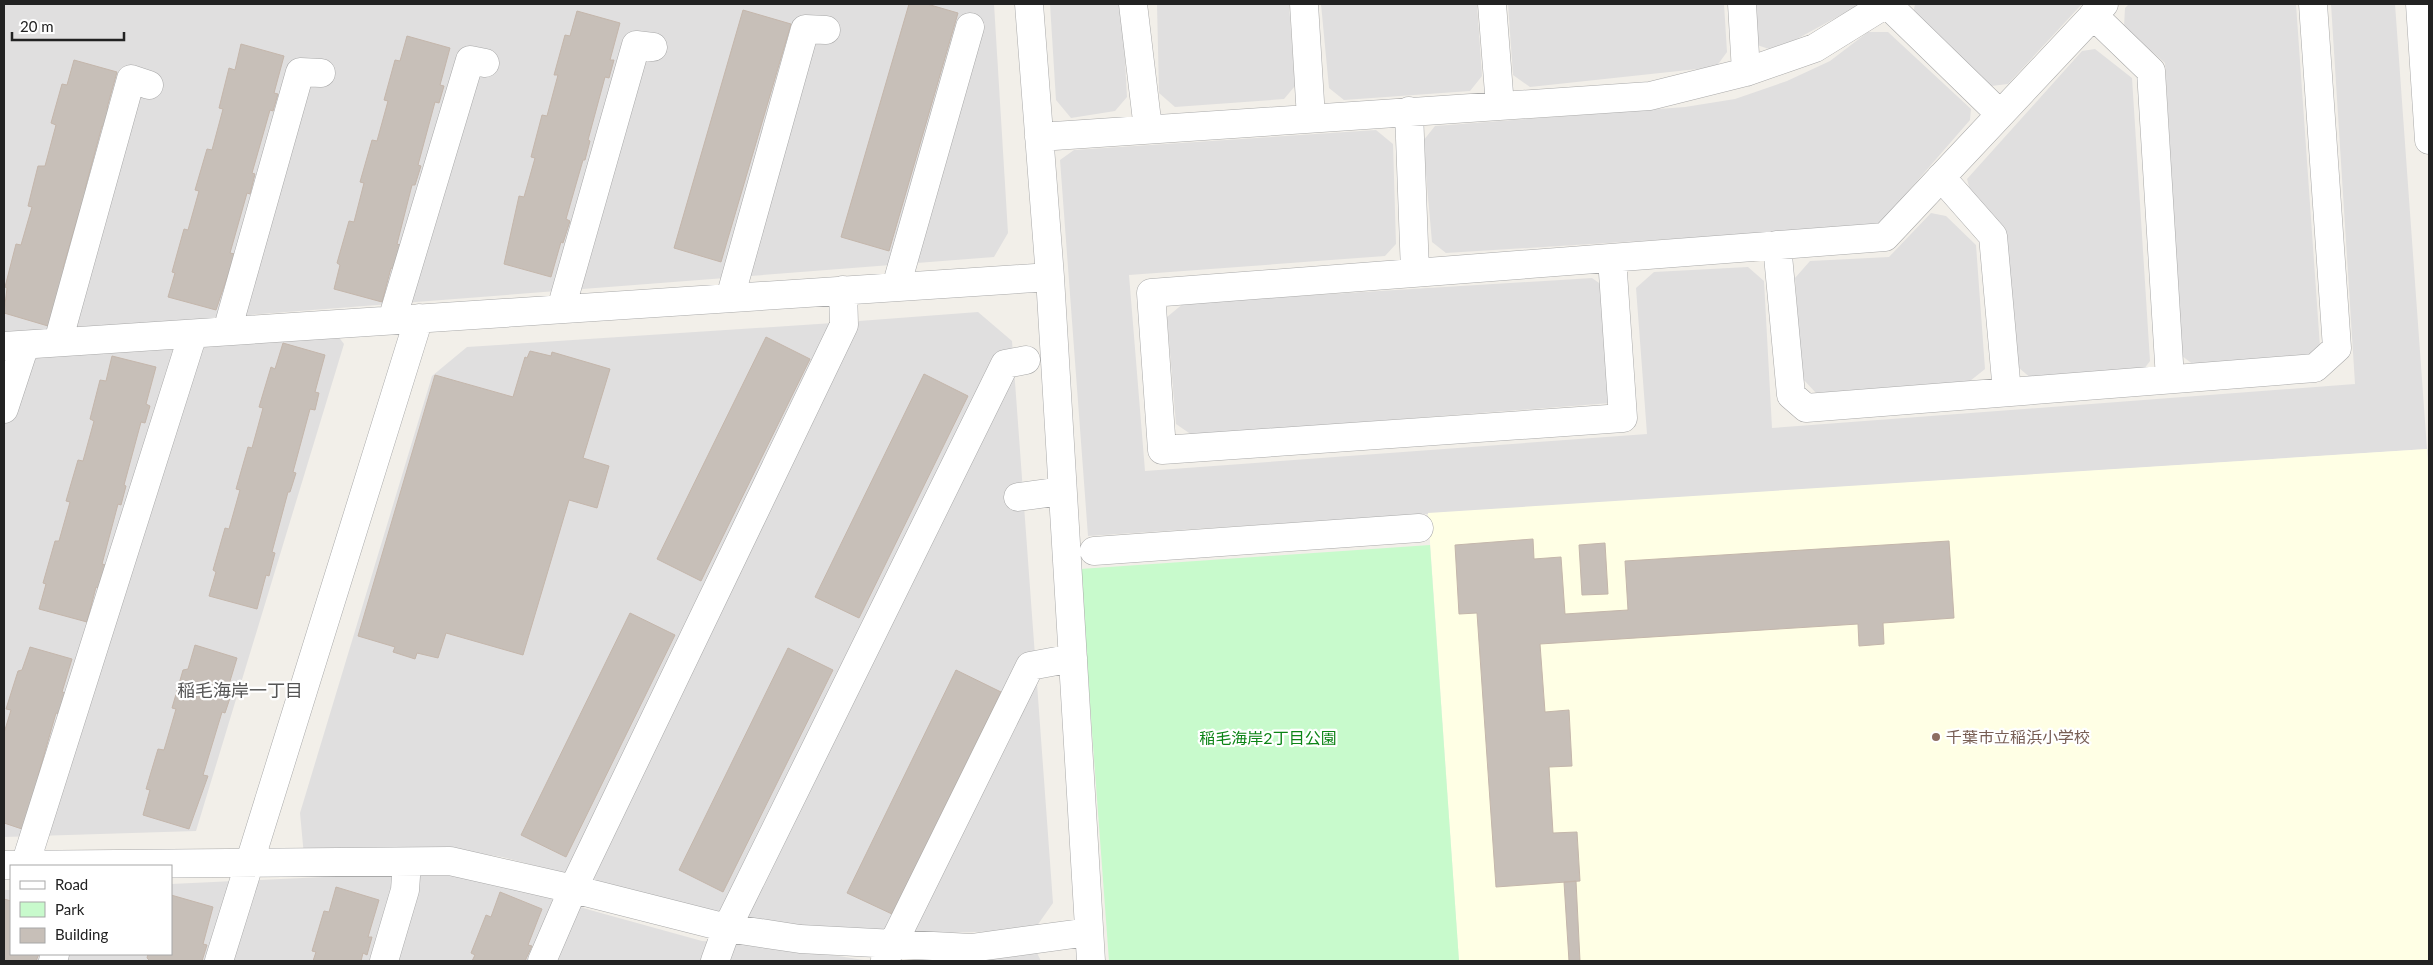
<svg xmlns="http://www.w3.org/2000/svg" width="2433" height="965" viewBox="0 0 2433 965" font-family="Lato,'Noto Sans JP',sans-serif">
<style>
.residential{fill:#e0dfdf}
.education{fill:#ffffe5}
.park{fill:#c8facc}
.building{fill:#c7bfb8;stroke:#c4b6ab}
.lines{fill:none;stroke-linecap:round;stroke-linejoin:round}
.minor-casing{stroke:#a9a9a9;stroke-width:29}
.minor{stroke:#fff;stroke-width:28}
.education-dot{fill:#8d6e63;stroke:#fff;stroke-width:2}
.labels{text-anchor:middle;stroke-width:4.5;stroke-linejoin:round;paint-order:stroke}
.education-label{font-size:16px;fill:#785e54;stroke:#fff;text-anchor:start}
.park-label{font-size:16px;fill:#0c8416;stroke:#fff}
.neighbourhood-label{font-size:18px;fill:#555;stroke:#fff}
</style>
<rect width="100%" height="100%" fill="#f2efe9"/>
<!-- residential -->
<path class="residential" d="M 4,4 L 994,4 L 1008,233 L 994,257 L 4,334 Z
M 1050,4 L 1122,4 L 1127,97 L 1115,111 L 1071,118 L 1056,100 Z
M 1157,4 L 1289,4 L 1295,86 L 1284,99 L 1175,107 L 1159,93 Z
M 1321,4 L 1477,4 L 1482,76 L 1470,91 L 1344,100 L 1329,88 Z
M 1508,4 L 1724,4 L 1727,52 L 1716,67 L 1530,87 L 1513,75 Z
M 1754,4 L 1861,4 L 1775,51 L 1757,45 Z
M 1915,4 L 2082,4 L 2008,84 L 1991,86 L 1913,15 Z
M 2129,4 L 2296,4 L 2320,347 L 2306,359 L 2198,368 L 2182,356 L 2165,63 L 2124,27 L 2125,8 Z
M 2331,4 L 2395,4 L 2427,449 L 1088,536 L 1060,160 L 1074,150 L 1376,130 L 1393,144 L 1396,244 L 1385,256 L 1129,275 L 1145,471 L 1647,434 L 1636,288 L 1654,272 L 1748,267 L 1764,281 L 1772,428 L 2355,384 Z
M 1868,32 L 1888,32 L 1971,109 L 1970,120 L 1878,226 L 1446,253 L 1432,242 L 1423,141 L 1435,126 L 1685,107 L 1735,99 L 1787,81 L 1830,61 Z
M 2095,49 L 2132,78 L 2150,361 L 2141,373 L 2033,380 L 2018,367 L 1967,179 L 2082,51 Z
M 1931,213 L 1946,216 L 1976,245 L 1985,369 L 1970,381 L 1816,393 L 1802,378 L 1795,278 L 1810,261 L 1889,257 Z
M 1592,278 L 1609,290 L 1611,403 L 1192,435 L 1176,424 L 1167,317 L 1184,303 Z
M 978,312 L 1012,341 L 1053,903 L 1034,930 L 916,934 L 757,923 L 595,883 L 587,877 L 859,321 Z
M 833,323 L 570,875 L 502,857 L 453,849 L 304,856 L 300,813 L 432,376 L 467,347 Z
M 335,332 L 344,344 L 196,831 L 4,837 L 4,357 Z
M 432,872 L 491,879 L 590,910 L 702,941 L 775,946 L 870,961 L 4,961 L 4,890 L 11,890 L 11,954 L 171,954 L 171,884 Z
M 1037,953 L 1041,961 L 952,961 Z"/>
<!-- education -->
<path class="education" d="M 2427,449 L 2429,475 L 2429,961 L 1459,961 L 1428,513 Z"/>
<!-- park -->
<path class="park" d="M 1430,545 L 1459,961 L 1109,961 L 1080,569 Z"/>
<!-- building -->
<path class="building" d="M 909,4 L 927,4 L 958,13 L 889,251 L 841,237 Z
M 743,10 L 791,24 L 721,262 L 674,248 Z
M 577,11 L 620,23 L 610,60 L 614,60 L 609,78 L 605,77 L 588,140 L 590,141 L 585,160 L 583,160 L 566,219 L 570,221 L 563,243 L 561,242 L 551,277 L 504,264 L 519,196 L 524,197 L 535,158 L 531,157 L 542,115 L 547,116 L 558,75 L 554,75 L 565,35 L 570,36 Z
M 407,36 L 450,48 L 440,85 L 444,86 L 439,103 L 435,102 L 418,165 L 421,166 L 415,185 L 412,185 L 397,244 L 400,245 L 393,269 L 391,268 L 382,302 L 334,289 L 340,265 L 337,263 L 349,221 L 354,222 L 364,183 L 360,182 L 372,140 L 377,141 L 388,101 L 384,100 L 395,60 L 400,61 Z
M 241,44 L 284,56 L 274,93 L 278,94 L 273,111 L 270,110 L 252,173 L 255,174 L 250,194 L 247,193 L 230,253 L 235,254 L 216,310 L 168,297 L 175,273 L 172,272 L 184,229 L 188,230 L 199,191 L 195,190 L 207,149 L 212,150 L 223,109 L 219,108 L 229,68 L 235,70 Z
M 74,60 L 117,72 L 107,108 L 111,109 L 106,128 L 102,126 L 85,189 L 88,189 L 83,209 L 80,209 L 63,268 L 67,270 L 48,326 L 4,313 L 7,288 L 5,287 L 16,244 L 21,245 L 32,207 L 28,206 L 38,166 L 45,166 L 56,125 L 51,123 L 62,84 L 67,85 Z
M 766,337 L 810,359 L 701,581 L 657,559 Z
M 283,343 L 325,355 L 315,392 L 319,393 L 315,410 L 310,409 L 293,472 L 296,473 L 290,492 L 288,492 L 272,552 L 275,553 L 269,576 L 266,575 L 257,609 L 209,596 L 216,572 L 213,570 L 225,528 L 229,529 L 240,490 L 236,489 L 248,447 L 252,448 L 263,408 L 259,407 L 271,367 L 275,369 Z
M 530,351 L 551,356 L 552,352 L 610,369 L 583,458 L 609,466 L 597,508 L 569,500 L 523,655 L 446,633 L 438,658 L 417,653 L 415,659 L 393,652 L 395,647 L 358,636 L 435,375 L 513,397 L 525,357 L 527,358 Z
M 112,356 L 156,367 L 146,404 L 150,406 L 145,423 L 141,422 L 124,485 L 126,486 L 121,505 L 118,504 L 102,564 L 106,565 L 99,588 L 96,587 L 87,622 L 39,609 L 46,584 L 43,583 L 55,541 L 59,541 L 70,502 L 66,501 L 78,460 L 83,461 L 94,421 L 90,419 L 100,380 L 106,381 Z
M 924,374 L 968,396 L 859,618 L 815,597 Z
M 1533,539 L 1534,559 L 1561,557 L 1565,614 L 1628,610 L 1625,561 L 1949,541 L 1954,618 L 1883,623 L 1884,644 L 1859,646 L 1858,624 L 1540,644 L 1545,712 L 1569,710 L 1572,766 L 1549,767 L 1553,833 L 1577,832 L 1580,881 L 1496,887 L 1477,613 L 1459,614 L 1455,545 Z
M 1605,543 L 1608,594 L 1582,595 L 1579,545 Z
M 630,613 L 675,635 L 566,857 L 521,835 Z
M 195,645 L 237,658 L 227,691 L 232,692 L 225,713 L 222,712 L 203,775 L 208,776 L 189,829 L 143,815 L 150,790 L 146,789 L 158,749 L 164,750 L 176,709 L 172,708 L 183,670 L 188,669 Z
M 30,647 L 72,659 L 62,692 L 66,693 L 60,714 L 56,713 L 38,776 L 43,778 L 25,830 L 4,823 L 4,733 L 11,710 L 6,709 L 18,671 L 22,670 Z
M 788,648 L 833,670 L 723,892 L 679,870 Z
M 956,670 L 1001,692 L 892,914 L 847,893 Z
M 1576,881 L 1580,961 L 1569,961 L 1564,882 Z
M 336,887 L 379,900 L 368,937 L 372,937 L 367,955 L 363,953 L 361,961 L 313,961 L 316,952 L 312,951 L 324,911 L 329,912 Z
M 500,892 L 542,909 L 528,945 L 532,946 L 525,961 L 472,961 L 475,955 L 471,953 L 486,915 L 491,917 Z
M 171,895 L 213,907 L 203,944 L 207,945 L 202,961 L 150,961 L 147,958 L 148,954 L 171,954 Z
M 4,899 L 11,901 L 11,954 L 39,954 L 36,961 L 4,961 Z"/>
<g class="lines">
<!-- minor casing -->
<g class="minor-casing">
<path id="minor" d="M 1029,4 L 1050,277 L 1091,961
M 1133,4 L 1148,129
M 1304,4 L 1311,118
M 1492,4 L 1500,106
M 1742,4 L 1746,72
M 1887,4 L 2000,114
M 2420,4 L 2429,140
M 2093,15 L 2151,71 L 2170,379
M 1409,111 L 1415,272
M 1039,137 L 1650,96 L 1746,72 L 1815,48 L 1886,4
M 1941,177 L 1993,236 L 2007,392
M 1777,245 L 1791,395 L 1806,408 L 2315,368 L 2337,348 L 2313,4
M 1612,258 L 1623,418 L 1162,450 L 1151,293 L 1885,237 L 2104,4
M 896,287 L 970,27
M 730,298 L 805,29 L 826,30
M 561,309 L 636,45 L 653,47
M 392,320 L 470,60 L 485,63
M 227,331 L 300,72 L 321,73
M 58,342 L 131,79 L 149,85
M 4,346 L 1050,277
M 4,409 L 25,345
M 1018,497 L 1062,491
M 1094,551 L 1419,528
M 4,865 L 450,861 L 573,889 L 727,928 L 800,939 L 971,948 L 1089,932
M 25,865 L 193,334
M 885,960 L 1030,666 L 1073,658
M 53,961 L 55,954
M 219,961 L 419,318
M 384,961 L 405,890 L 407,862
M 542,961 L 573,889 L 844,325 L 843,290
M 715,961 L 727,928 L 1005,364 L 1026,360"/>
</g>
<!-- minor -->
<use href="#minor" class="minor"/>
</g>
<!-- markers -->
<circle class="education-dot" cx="1936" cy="737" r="5"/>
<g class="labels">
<!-- education labels -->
<g class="education-label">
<text x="1946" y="743">千葉市立稲浜小学校</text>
</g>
<!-- park labels -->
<g class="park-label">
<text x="1268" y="744">稲毛海岸2丁目公園</text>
</g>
<!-- neighbourhood labels -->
<g class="neighbourhood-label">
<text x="240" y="697">稲毛海岸一丁目</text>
</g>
</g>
<!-- border -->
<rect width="2433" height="965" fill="none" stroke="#222222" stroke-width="10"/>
<!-- legend -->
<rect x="10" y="865" width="162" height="90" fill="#ffffff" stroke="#a7a7a7"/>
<rect x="20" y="881" width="25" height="8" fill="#ffffff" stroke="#a7a7a7"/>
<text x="55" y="890" font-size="15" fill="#222222">Road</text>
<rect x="20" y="902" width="25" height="15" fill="#c8facc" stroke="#a7a7a7"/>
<text x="55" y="915" font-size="15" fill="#222222">Park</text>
<rect x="20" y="928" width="25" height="15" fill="#c7bfb8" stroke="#a7a7a7"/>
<text x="55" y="940" font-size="15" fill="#222222">Building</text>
<!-- scale -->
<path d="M12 32v8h112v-8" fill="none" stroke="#222222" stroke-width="2.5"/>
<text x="20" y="32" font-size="15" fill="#222222" stroke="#ffffff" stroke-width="4" paint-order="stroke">20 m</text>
</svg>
